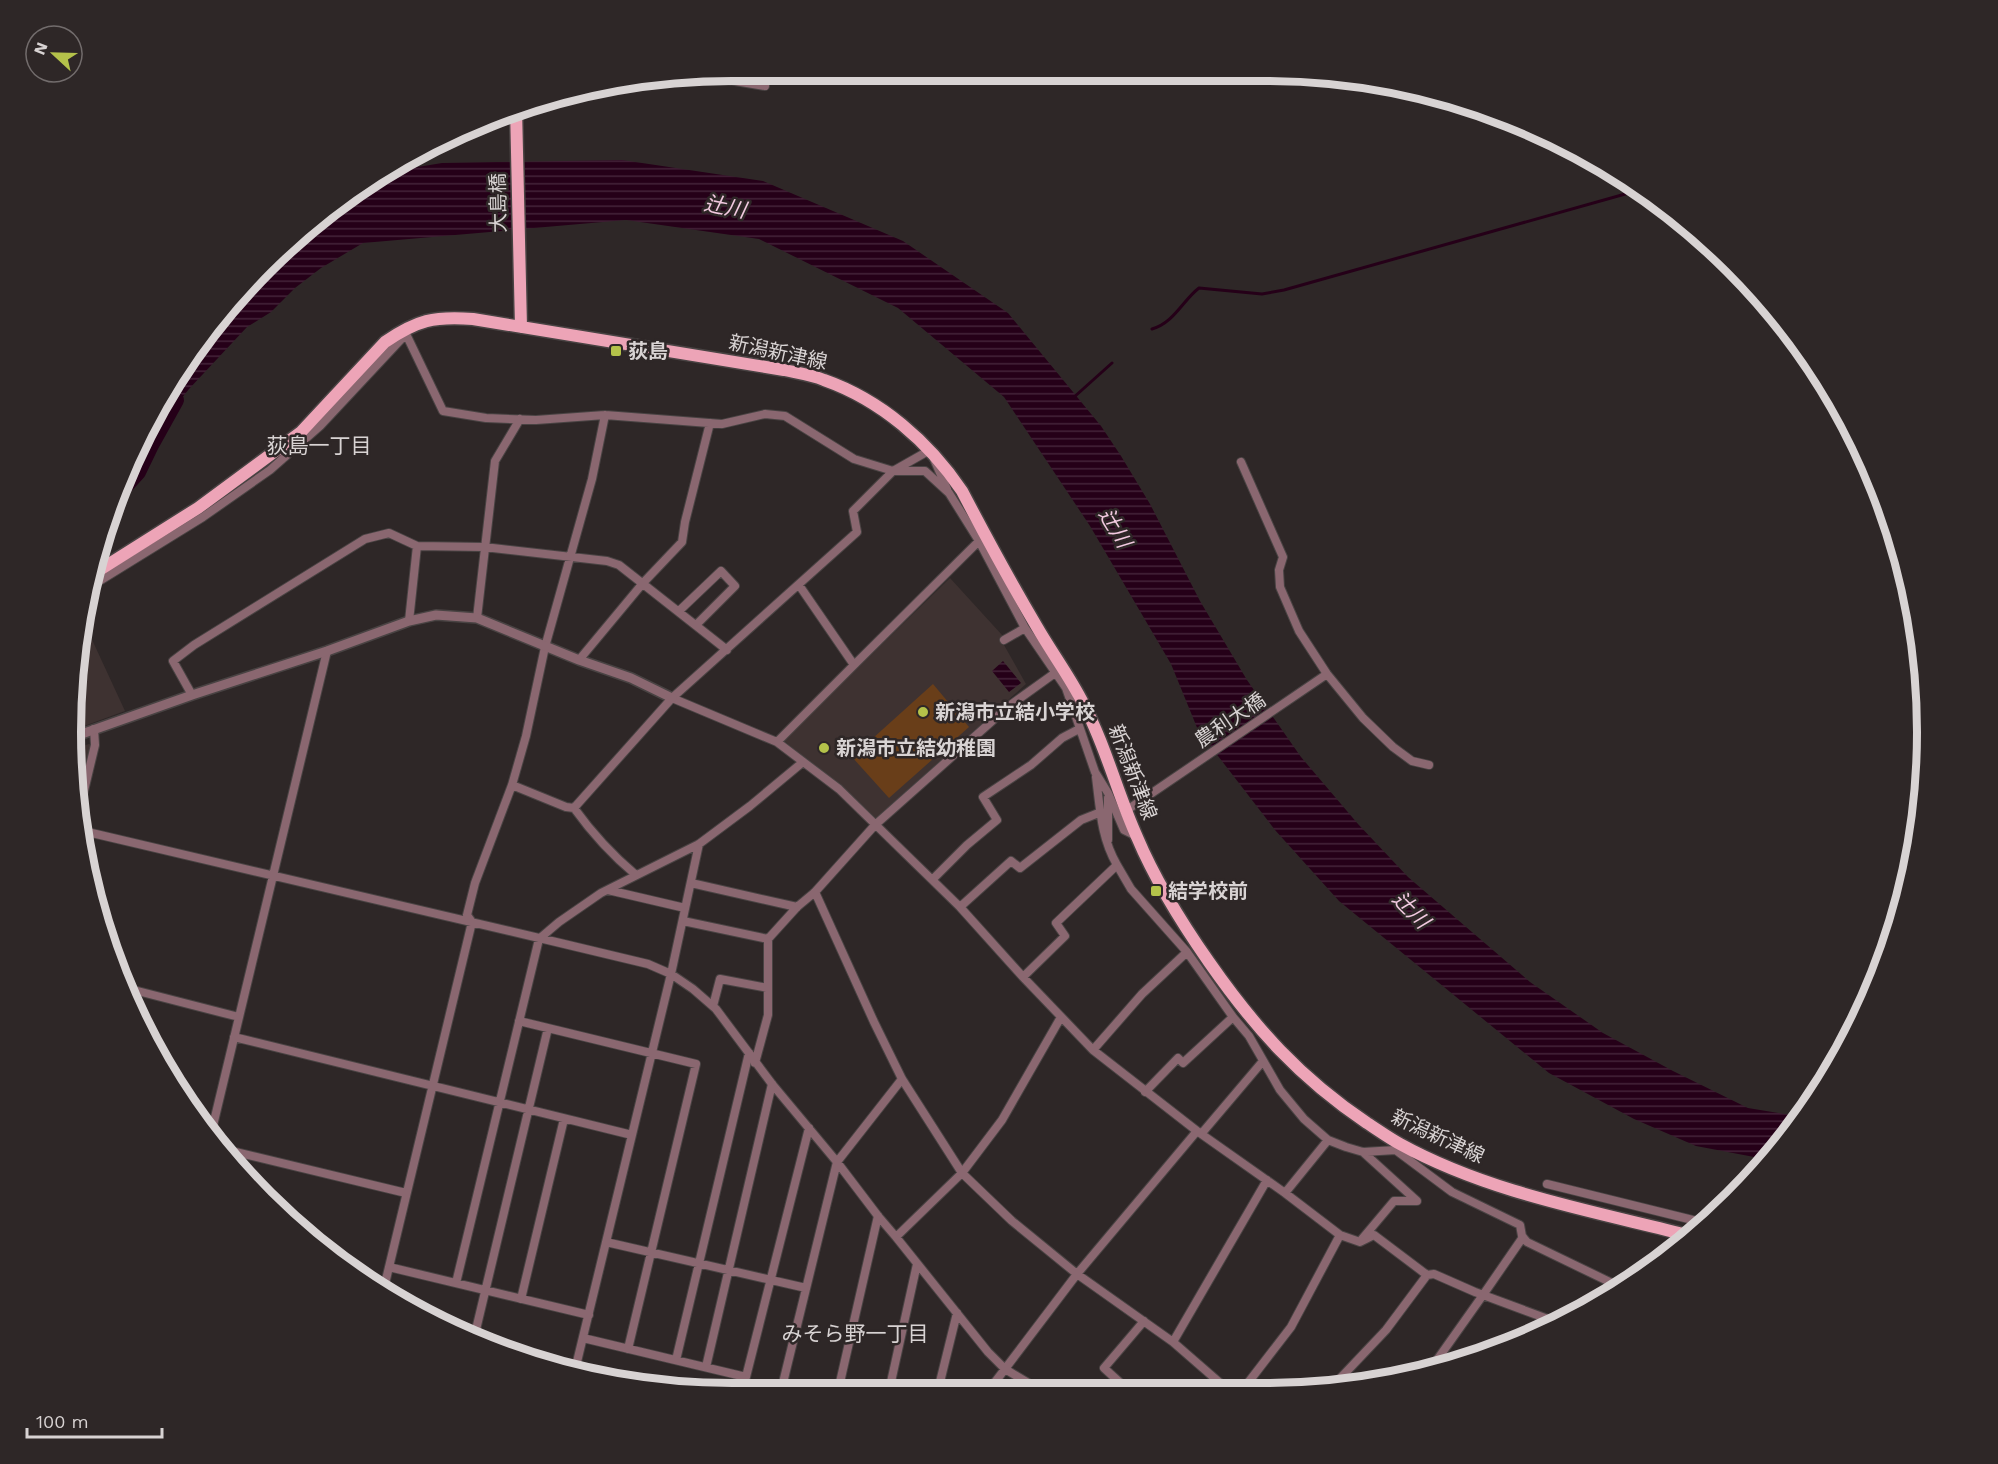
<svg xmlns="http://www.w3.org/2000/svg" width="1998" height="1464" viewBox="0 0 1998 1464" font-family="'Work Sans','Noto Sans JP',sans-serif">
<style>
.built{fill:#3e3231}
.pitch{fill:#693e19}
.water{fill:url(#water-rules)}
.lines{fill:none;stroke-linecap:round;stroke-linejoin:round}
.stream{stroke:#250018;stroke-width:3}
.river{stroke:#250018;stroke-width:16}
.minor-casing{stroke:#494343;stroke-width:10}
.tertiary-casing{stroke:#494343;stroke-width:12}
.primary-casing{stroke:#494343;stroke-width:15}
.minor{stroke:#8a6770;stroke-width:8}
.tertiary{stroke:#8a6770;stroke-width:9}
.primary{stroke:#eda4b7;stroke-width:12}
.poi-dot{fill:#b4c24a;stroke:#2e2727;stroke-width:2}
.labels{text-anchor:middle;stroke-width:5;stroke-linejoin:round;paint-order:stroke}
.street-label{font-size:20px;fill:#d8d3d3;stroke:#2e2727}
.poi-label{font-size:20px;font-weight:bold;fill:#d8d3d3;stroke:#2e2727;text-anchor:start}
.water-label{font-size:21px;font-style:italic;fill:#f3cae1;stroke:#2e2727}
.neighbourhood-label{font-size:21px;fill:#d8d3d3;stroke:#2e2727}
.rim{fill:none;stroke:#d8d3d3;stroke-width:8}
</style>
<defs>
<pattern id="water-rules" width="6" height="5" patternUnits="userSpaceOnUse" patternTransform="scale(1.5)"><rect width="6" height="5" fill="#250018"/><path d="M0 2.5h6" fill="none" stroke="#442439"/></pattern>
</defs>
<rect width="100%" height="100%" fill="#2e2727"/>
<!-- built -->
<path class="built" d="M 950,578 L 1002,635 L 1004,640 L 1004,645 L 1026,684 L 876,818 L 783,740 Z
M 82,618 L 125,711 L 76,729 L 76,645 Z
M 89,744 L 91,744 L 76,805 L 76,748 Z"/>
<!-- pitch -->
<path class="pitch" d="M 933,684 L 969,727 L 889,798 L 852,757 Z"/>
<!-- water -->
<path class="water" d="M 622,160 L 763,181 L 903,241 L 1008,313 L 1101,426 L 1121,456 L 1150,504 L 1200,601 L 1247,680 L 1301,757 L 1358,824 L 1408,877 L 1530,982 L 1603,1033 L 1673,1071 L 1748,1108 L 1791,1115 L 1799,1118 L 1770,1160 L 1696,1146 L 1634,1119 L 1549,1073 L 1339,901 L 1275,830 L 1198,730 L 1171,664 L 1090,526 L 1004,397 L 898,308 L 759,239 L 626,220 L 363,243 L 321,268 L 295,288 L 271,312 L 247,327 L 189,389 L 129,465 L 139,440 L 234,296 L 365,182 L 381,173 L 442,163 Z
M 1003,661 L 1021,683 L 1009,692 L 992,671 Z"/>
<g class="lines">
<!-- stream -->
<path class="stream" d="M 1152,329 C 1174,323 1183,300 1199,288 L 1262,294 L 1284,290 L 1643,189
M 1073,398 L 1112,363"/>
<!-- river -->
<path class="river" d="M 118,494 L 138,472 L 151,445 L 176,400"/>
<!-- minor casing -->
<g class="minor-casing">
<path id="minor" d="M 693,76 L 723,79 L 765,86
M 400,332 L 406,334 L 443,411 L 486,418 L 536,420 L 605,415 L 722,424 L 765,414 L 785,416 L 854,459 L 893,471 L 925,471 L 949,493 L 979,541 L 1025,628 L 1066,688 L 1095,772 L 1108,793 L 1124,830 L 1136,836
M 1241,462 L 1283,557 L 1279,570 L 1280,587 L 1299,631 L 1327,674 L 1363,718 L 1393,747 L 1412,761 L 1429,765
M 88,588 L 203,517 L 270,470 L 320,426 L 406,334
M 679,611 L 721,571 L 735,586 L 696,625
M 477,618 L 495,461 L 520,419
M 409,621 L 417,546
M 1004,640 L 1025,628
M 579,660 L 643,583 L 682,542 L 685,522 L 710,423
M 854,665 L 979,541
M 192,695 L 173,661 L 194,645 L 365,539 L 389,533 L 417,546 L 484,547 L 607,561 L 619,565 L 727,650
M 672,698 L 777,742 L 839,789 L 960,907 L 1023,977 L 1093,1050 L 1197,1131 L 1285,1193 L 1340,1235 L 1360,1242 L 1374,1235 L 1427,1275 L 1434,1274 L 1475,1292 L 1556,1322
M 777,742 L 854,665 L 799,585
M 512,785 L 566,807 L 574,808 C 592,833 612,855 636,875
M 1108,798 L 1108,840
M 574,808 L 672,698 L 857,532 L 853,511 L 893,471 L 930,450 L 947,489
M 1127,810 L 1327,674
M 77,820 L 95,745 L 94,729
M 79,830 L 556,942 L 648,964 L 671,974 L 693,989 L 716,1009 L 772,1084 L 837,1162 L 878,1216 L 896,1237 L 988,1352 L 1005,1369 L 1040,1390
M 1117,865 L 1131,889 L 1187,952 L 1233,1017 L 1249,1036 L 1280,1090 L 1304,1119 L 1328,1140 L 1346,1147 L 1363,1152 L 1396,1150 L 1410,1153
M 933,879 L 967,845 L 997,820 L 983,797 L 1031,765 L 1062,738 L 1079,729
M 691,883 L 797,907
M 608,890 L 685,908
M 815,892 L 874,1022 L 902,1079 L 962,1173 L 1012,1221 L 1077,1274 L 1173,1342 L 1227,1389
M 960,907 L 1011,861 L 1020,868 L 1081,820 L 1101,812
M 683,921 L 768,939
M 1023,977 L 1065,936 L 1056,923 L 1117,865 C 1101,838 1100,808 1096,777
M 122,987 L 239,1017
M 713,1006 L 720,979 L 768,988
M 519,1021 L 696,1064 L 628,1349
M 234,1037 L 632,1135
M 1093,1050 L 1142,994 L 1187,952
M 755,1063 L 768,1015 L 768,939 L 797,907 L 815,892 L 875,825 L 1009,706 L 1055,673 L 1054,671
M 1145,1092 L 1178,1058 L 1183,1063 L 1233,1017
M 1202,1133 L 1263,1061
M 210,1138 L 327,651
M 219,1148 L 406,1193
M 1397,1151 L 1452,1192 L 1520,1225 L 1522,1236 L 1527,1242 L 1618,1286
M 1547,1184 L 1705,1223
M 1285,1193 L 1328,1140
M 896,1237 L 962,1173 L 1002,1120 L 1061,1017
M 1362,1239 L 1394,1201 L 1417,1201 L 1363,1152
M 606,1242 L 806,1288
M 389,1267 L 589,1315
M 456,1283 L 539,939 L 559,922 L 601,893 L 699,844 L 750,806 L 803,762
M 383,1292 L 472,922 L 467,915 L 475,883 L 512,785 L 526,736 L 545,647 L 592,479 L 605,415
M 521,1299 L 564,1119
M 474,1338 L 548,1028
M 583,1338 L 746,1377 L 809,1128
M 1173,1342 L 1267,1180
M 676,1360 L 749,1053
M 706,1367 L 772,1084
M 1432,1367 L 1483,1295 L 1523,1237
M 575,1370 L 671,974 L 699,844
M 782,1385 L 807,1391
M 1244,1388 L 1291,1327 L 1340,1235
M 1331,1388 L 1386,1330 L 1427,1275
M 1127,1389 L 1104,1368 L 1144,1321
M 938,1390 L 957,1313
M 989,1390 L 1077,1274 L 1197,1131
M 781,1391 L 837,1162 L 902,1079
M 838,1391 L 878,1216
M 889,1391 L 917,1264"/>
</g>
<!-- tertiary casing -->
<g class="tertiary-casing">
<path id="tertiary" d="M 76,736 L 192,695 L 327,651 L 409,621 L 436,615 L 477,618 L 579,660 L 631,678 L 672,698"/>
</g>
<!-- primary casing -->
<g class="primary-casing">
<path id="primary" d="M 516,108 L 521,327
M 90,576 L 198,508 L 301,432 L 385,342 C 417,320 434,316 473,319 L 784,370 C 798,373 812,375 824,380 C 881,400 929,442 962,491 C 986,537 1011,583 1037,627 C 1052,653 1070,677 1083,703 C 1106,746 1117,793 1137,837 C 1156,882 1181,922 1209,962 C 1255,1028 1300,1078 1367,1123 C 1378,1130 1389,1138 1400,1144 C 1489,1193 1593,1211 1691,1236"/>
</g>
<!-- minor -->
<use href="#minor" class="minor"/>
<!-- tertiary -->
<use href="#tertiary" class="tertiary"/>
<!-- primary -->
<use href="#primary" class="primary"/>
</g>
<!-- markers -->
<g class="poi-dot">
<rect x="610" y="345" width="12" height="12" rx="3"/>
<circle cx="923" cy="712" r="6"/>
<circle cx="824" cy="748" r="6"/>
<rect x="1150" y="885" width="12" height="12" rx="3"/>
</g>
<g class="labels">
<!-- street labels -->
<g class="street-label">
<text transform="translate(498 203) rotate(-91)" y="7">大島橋</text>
<text transform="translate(778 352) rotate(12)" y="7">新潟新津線</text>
<text transform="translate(1230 720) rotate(-34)" y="7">農利大橋</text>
<text transform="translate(1133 772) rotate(69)" y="7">新潟新津線</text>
<text transform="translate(1438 1136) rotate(25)" y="7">新潟新津線</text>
</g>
<!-- poi labels -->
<g class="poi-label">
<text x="628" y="358">荻島</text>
<text x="935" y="719">新潟市立結小学校</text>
<text x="836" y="755">新潟市立結幼稚園</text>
<text x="1168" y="898">結学校前</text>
</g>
<!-- water labels -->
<g class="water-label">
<text transform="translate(725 207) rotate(11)" y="7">辻川</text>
<text transform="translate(1115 528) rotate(59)" y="7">辻川</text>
<text transform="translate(1411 910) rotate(45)" y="7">辻川</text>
</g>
<!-- neighbourhood labels -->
<g class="neighbourhood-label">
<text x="319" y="453">荻島一丁目</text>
<text x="855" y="1341">みそら野一丁目</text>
</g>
</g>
<!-- crop -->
<path d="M0 0H1998V1464H0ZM732 81H1266A651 651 0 0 1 1917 732V732A651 651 0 0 1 1266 1383H732A651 651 0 0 1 81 732V732A651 651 0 0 1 732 81Z" fill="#2e2727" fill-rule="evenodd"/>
<path class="rim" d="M732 81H1266A651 651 0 0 1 1917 732V732A651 651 0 0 1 1266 1383H732A651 651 0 0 1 81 732V732A651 651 0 0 1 732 81Z"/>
<!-- north arrow -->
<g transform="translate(54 54) rotate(292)"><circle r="28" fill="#2e2727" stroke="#726c6c" stroke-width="1.5"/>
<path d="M0-4.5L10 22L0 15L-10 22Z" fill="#b4c24a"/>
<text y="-9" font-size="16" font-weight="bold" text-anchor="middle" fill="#d8d3d3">N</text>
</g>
<!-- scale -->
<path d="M27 1428v9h135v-9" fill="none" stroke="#d8d3d3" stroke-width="3"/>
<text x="36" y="1428" font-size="18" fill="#d8d3d3" stroke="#2e2727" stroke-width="4.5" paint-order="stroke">100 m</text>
</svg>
